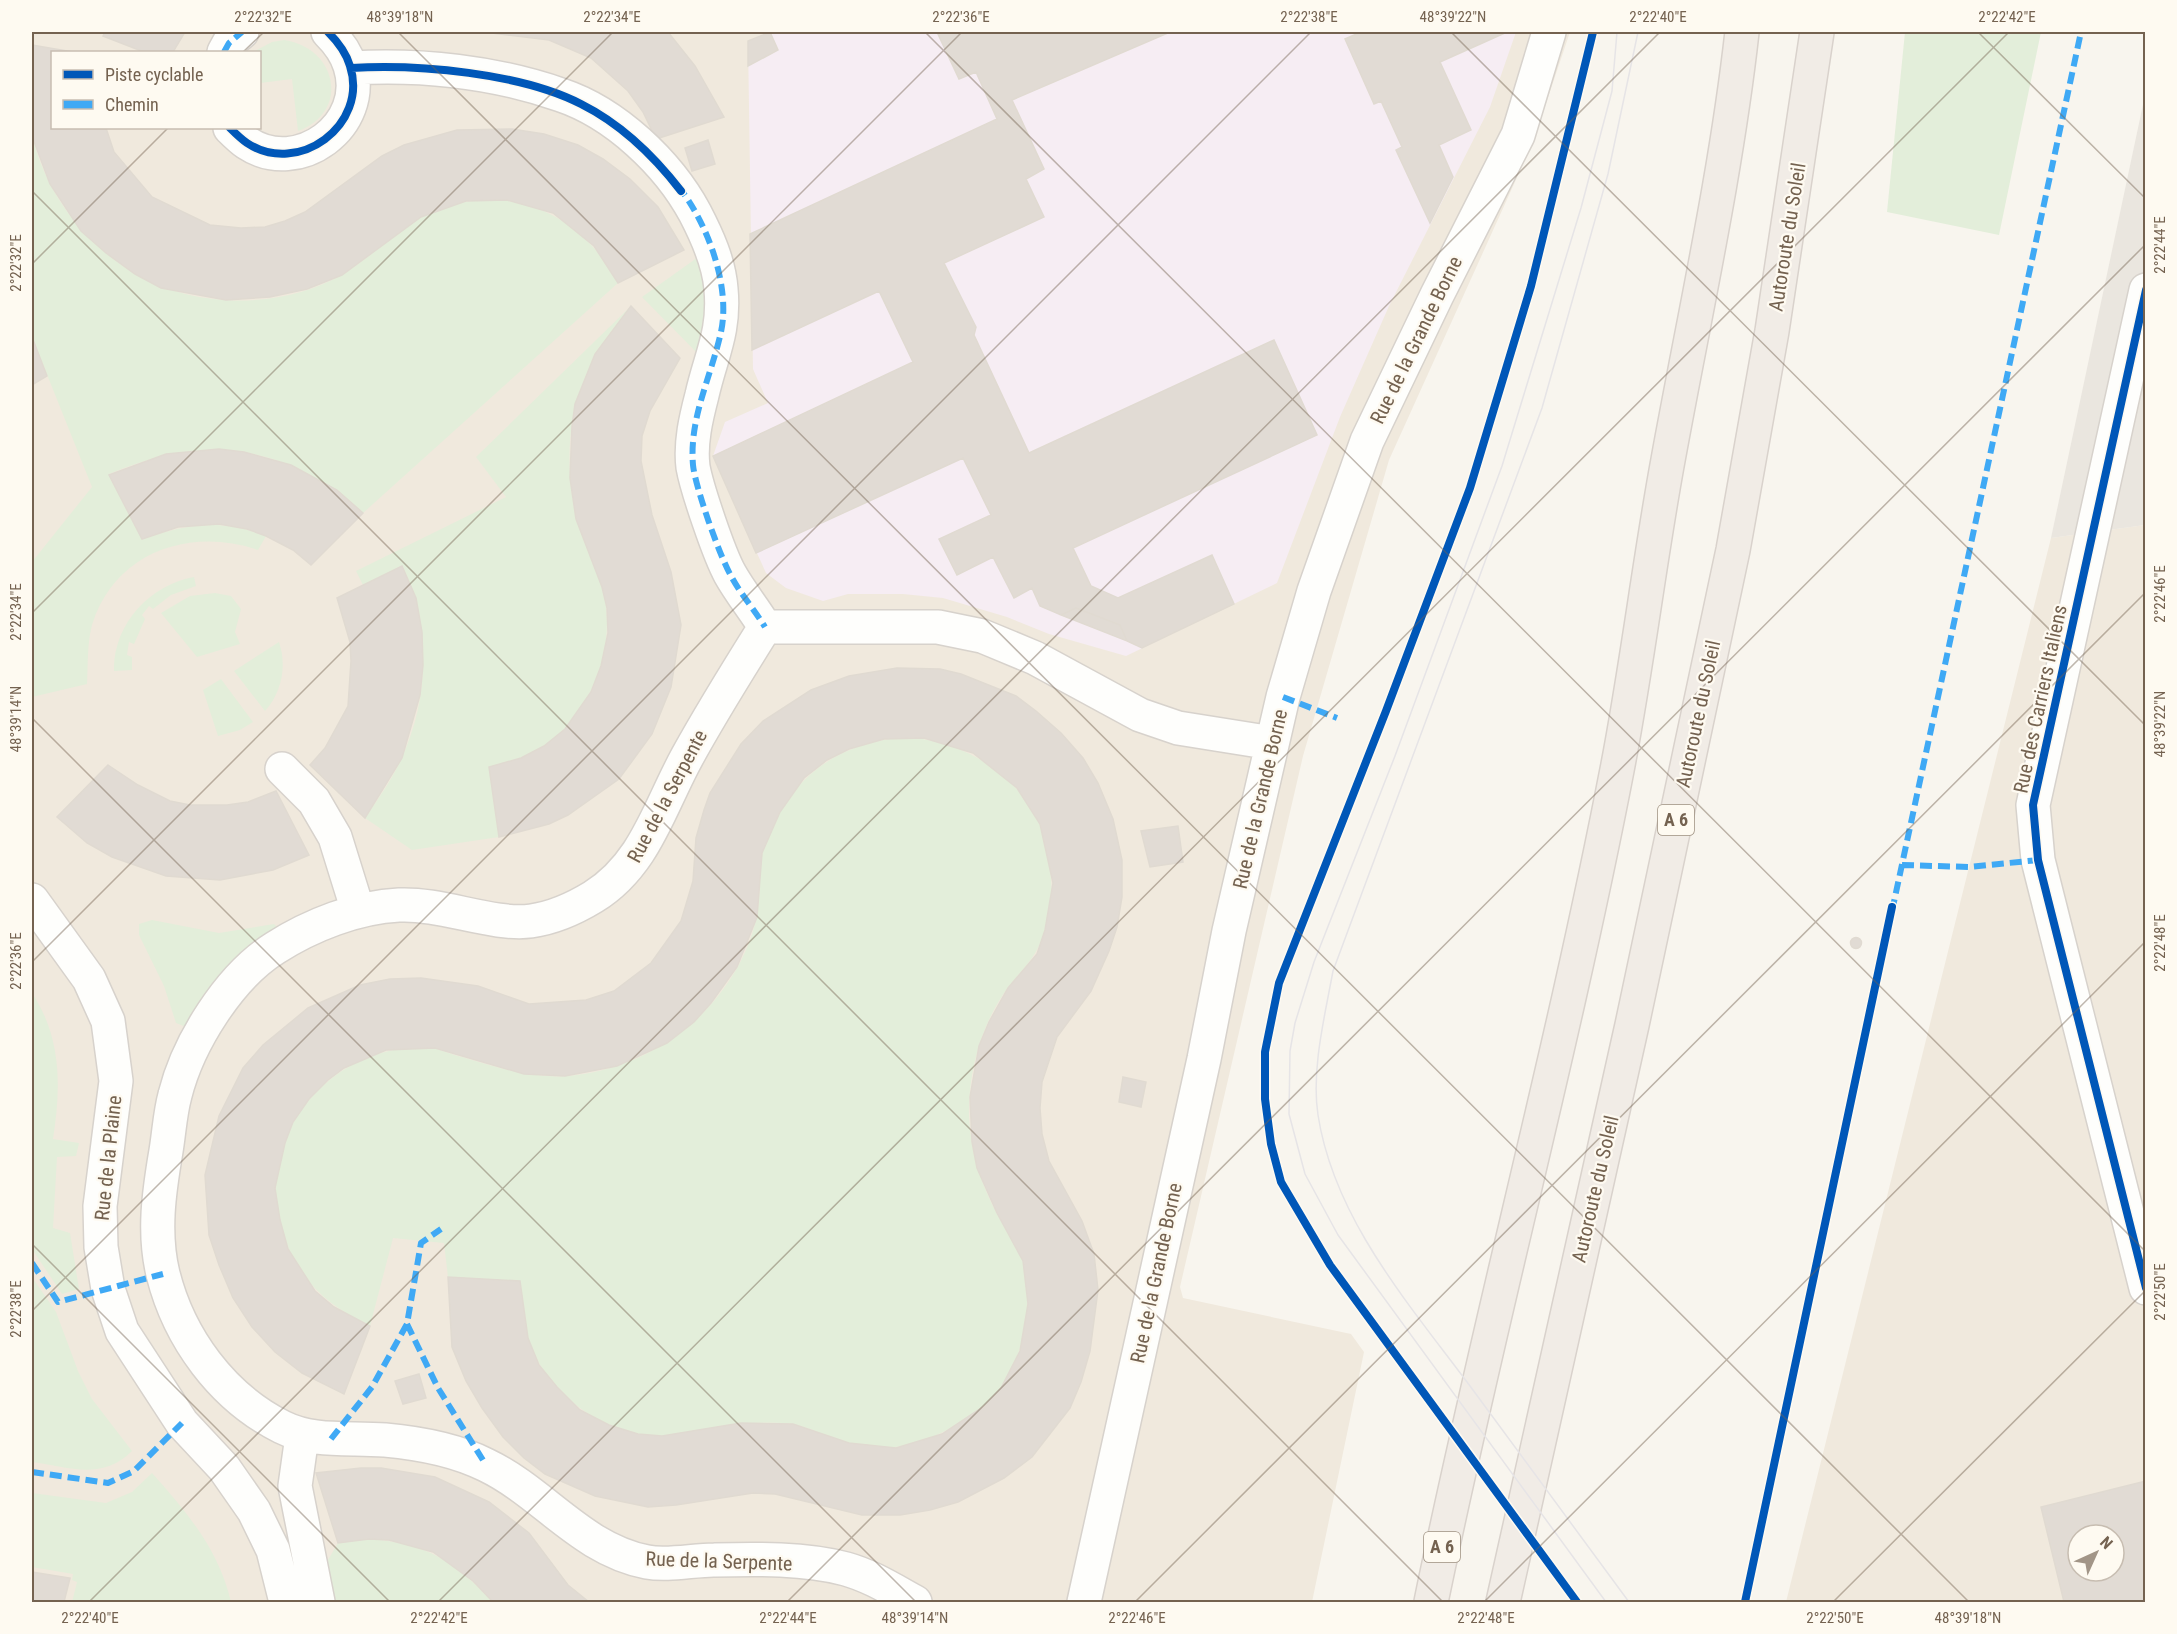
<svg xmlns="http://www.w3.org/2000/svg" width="2177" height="1634" viewBox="0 0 2177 1634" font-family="'Roboto Condensed',sans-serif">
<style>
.residential{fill:#f0e9dd;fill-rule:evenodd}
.industrial{fill:#eae6df}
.education{fill:#f6edf3}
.green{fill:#e3eeda}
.building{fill:#e1dbd4;stroke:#e0dad1;stroke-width:1.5;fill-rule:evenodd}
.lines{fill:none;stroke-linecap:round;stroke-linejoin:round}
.minor-casing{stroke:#d7d2cc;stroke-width:36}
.highway-casing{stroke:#d9d2cc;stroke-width:36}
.minor{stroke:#fefefc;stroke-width:33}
.highway{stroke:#f1ece6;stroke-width:33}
.tram{stroke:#e6e4e6;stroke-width:1.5}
.quiet{stroke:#3fa9f5;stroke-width:6;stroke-dasharray:12 6;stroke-linecap:butt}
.cycleway-casing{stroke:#fefaf1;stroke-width:11}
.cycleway{stroke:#0057b8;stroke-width:8}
.ticks{fill:none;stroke:#746250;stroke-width:1.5;stroke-opacity:0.45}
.labels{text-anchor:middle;stroke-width:4.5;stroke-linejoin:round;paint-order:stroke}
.shield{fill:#fefaf1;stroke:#9d9080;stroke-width:1.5}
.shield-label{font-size:18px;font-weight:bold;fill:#746250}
.street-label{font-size:20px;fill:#746250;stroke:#fefaf1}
.neatline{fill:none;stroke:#746250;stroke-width:2}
.ticks-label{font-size:15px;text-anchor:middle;fill:#746250}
</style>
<rect width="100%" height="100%" fill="#f8f5ee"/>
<!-- residential -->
<path class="residential" d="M 32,32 L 1570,32 L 1533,142 L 1389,460 L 1303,756 L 1180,1287 L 1183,1298 L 1351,1334 L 1364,1352 L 1312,1602 L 32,1602 ZM 52,52 L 260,52 L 260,128 L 52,128 Z
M 2145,525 L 2145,1602 L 1786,1602 L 2051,538 ZM 2078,1535 L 2114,1535 L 2114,1571 L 2078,1571 Z"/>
<!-- industrial -->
<path class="industrial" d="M 2145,95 L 2145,525 L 2051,538 Z"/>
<!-- education -->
<path class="education" d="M 768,32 L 1516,32 L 1490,107 L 1389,306 L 1340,417 L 1277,583 L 1126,656 L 1049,634 L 1007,617 L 943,598 L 903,594 L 848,594 L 823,601 L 786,588 L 766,573 L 713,456 L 725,422 L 768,403 L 753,369 L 748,41 Z"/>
<!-- green -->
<path class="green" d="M 1905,32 L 2041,32 L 1999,235 L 1887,212 Z
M 284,40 C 338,48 350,112 298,131 L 292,79 L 260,83 L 260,52 L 253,52 L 272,42 Z
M 32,136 C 46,191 78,234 123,266 C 184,309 279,312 343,274 C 371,258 392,232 420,218 C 497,177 579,208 618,283 L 363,513 C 285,443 204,434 109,474 L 142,539 C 187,524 220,518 266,536 L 258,550 C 191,527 115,551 92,625 C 87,644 88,664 87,684 L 32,697 L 32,562 L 92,487 L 32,337 Z
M 701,255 L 709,274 L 702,358 L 642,297 Z
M 631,306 C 587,361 566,404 570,476 C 572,521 592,549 603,589 C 617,647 593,712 544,746 C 527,757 509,762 489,767 L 499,837 L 412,850 L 365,818 C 378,799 392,780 401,759 C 431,696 429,629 402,566 L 363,585 L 356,571 L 506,497 L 476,457 Z
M 194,577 L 196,586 L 171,595 L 153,609 L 149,606 L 142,615 L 145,619 L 134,644 L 129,642 L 127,655 L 132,657 L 132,670 L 114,671 C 113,624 150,585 194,577 Z
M 215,593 L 231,596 L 241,609 L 235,632 L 240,644 L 197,657 L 161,613 L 190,596 Z
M 279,642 C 287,666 282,692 265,711 L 234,671 Z
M 221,679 L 253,722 L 240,730 L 218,736 L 203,690 Z
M 906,737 C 961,741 1014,770 1039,822 C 1043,832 1045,844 1047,855 C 1054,883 1053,908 1043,936 C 1036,957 1023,969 1009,986 C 982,1022 968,1071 969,1116 C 970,1150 981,1184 997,1214 C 1006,1230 1019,1244 1023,1262 C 1033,1305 1026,1351 1001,1387 C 992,1401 979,1410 965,1419 C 929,1443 892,1455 849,1443 C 827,1438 806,1424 783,1423 C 760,1422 737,1423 715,1427 C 697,1431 679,1436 661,1436 C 604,1436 548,1394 529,1342 C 522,1323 522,1301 520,1281 L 448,1277 L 444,1243 L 393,1238 L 370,1326 C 331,1308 296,1279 284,1235 C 280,1220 275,1203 276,1187 C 277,1106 352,1041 431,1048 C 441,1049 452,1055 462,1057 C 496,1067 533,1079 568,1076 C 614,1072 657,1053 691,1024 C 723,997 750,955 757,914 C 761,895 759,874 762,855 C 764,843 771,830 776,820 C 802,767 850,741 906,737 Z
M 152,920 L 219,933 L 274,924 L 278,928 L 186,1027 L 176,1023 L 164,986 L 139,935 L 139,924 Z
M 32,993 C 62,1038 61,1088 53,1139 L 79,1143 L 76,1156 L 57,1157 L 53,1228 L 70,1233 L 79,1289 L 62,1294 L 32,1249 Z
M 32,1277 L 56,1312 L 78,1371 L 92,1399 L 132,1451 C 102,1481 69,1467 32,1462 Z
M 152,1473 C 187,1512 219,1550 231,1602 L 72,1602 L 77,1582 L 72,1580 L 73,1574 L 32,1567 L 32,1493 L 106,1503 L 132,1492 Z
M 369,1539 C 427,1543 454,1561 493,1602 L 334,1602 L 325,1565 L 338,1543 Z"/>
<!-- building -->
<path class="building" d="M 105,32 L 185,32 L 173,52 L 144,52 L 103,36 Z
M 483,32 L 668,32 L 695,66 L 724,117 L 656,139 L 643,112 L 628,91 L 591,58 L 549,40 Z
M 770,32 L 778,50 L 748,66 L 748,41 Z
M 937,32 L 1170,32 L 1012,100 L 1044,169 L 1026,179 L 1044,217 L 944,263 L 976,327 L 974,335 L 1029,453 L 1274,340 L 1317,435 L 1073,548 L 1091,586 L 1118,598 L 1212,555 L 1234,604 L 1142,648 L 1127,641 L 1120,625 L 1076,608 L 1061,615 L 1040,606 L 1032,588 L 1014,598 L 993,557 L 957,575 L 939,539 L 991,515 L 963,458 L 756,553 L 713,456 L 913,362 L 879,291 L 752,350 L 750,234 L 997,119 L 976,72 L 959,79 Z
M 1361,32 L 1507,32 L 1440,62 L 1471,130 L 1439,145 L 1453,177 L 1430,223 L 1396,150 L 1402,147 L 1381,101 L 1374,104 L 1345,39 Z
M 32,45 L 73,52 L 52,52 L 52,128 L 106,128 L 114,152 L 152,197 L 210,225 L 241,228 L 265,227 L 285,221 L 305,212 L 382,156 L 404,145 L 457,130 L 512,129 L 544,134 L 578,145 L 603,159 L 630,179 L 658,207 L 684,250 L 618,283 L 594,246 L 553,213 L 507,200 L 466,201 L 421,217 L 342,275 L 307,289 L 270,297 L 226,300 L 161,288 L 135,274 L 106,253 L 81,231 L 50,184 L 32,136 Z
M 708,140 L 715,164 L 692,171 L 685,148 Z
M 631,306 L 680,358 L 650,411 L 642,436 L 641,461 L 652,515 L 671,572 L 681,625 L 671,687 L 652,734 L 619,779 L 568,815 L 549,824 L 499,837 L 489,767 L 521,758 L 544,746 L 565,729 L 591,692 L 601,666 L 608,633 L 607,608 L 602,587 L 576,519 L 570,478 L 572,426 L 575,404 L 595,354 Z
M 32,337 L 47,376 L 32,385 Z
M 219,449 L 244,452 L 291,465 L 337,490 L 363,513 L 311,565 L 293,550 L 266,536 L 247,529 L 219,524 L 178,527 L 142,539 L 109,475 L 166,454 Z
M 402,566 L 416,598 L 422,632 L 423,665 L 420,695 L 402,758 L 365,818 L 310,765 L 325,748 L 348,706 L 351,661 L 350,642 L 337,598 Z
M 1076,608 L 1120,625 L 1127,641 L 1061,615 Z
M 897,668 L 940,669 L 961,674 L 1016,696 L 1036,711 L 1061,733 L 1083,758 L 1098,783 L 1113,819 L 1122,860 L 1122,897 L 1117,927 L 1109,951 L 1091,991 L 1057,1037 L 1042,1082 L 1040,1108 L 1042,1134 L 1049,1161 L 1082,1221 L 1094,1254 L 1098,1290 L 1090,1351 L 1081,1382 L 1070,1408 L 1032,1457 L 1004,1478 L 958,1502 L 930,1510 L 900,1515 L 862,1515 L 775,1494 L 753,1493 L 676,1505 L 648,1507 L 595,1496 L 545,1474 L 524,1458 L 503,1437 L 482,1408 L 466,1381 L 452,1347 L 448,1277 L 520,1281 L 528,1338 L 539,1365 L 557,1387 L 580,1410 L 609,1425 L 638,1434 L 662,1436 L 741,1423 L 793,1424 L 849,1443 L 896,1448 L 942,1434 L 984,1406 L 1001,1388 L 1020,1351 L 1028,1304 L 1023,1261 L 997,1213 L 977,1168 L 972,1142 L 970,1097 L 979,1046 L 989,1022 L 1008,988 L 1037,954 L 1045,930 L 1053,883 L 1040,824 L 1017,788 L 973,753 L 924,738 L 884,739 L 849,749 L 827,760 L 804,778 L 780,812 L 762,853 L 757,917 L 737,967 L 711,1003 L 694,1022 L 667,1043 L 617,1066 L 565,1076 L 524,1074 L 435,1048 L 386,1050 L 344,1068 L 328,1080 L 309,1099 L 293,1122 L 285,1143 L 275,1188 L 280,1220 L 288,1249 L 315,1291 L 334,1307 L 370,1326 L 344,1394 L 302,1373 L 275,1352 L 252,1327 L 233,1298 L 219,1265 L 209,1235 L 205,1175 L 219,1116 L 243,1068 L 263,1045 L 308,1008 L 360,985 L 390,979 L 421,978 L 478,986 L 529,1004 L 586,1000 L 614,991 L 651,963 L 681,921 L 693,881 L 696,838 L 704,810 L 710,793 L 741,744 L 763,721 L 811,690 L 849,676 Z
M 108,765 L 138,785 L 170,801 L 190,805 L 227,805 L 248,802 L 276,791 L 309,855 L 273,870 L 220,880 L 166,876 L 112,857 L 87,843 L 57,817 Z
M 1178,826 L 1183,862 L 1150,867 L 1141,831 Z
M1850.5 943a5.5 5.5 0 1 1 11 0a5.5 5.5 0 1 1-11 0Z
M 1123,1077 L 1146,1082 L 1141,1107 L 1119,1102 Z
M 419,1374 L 426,1398 L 403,1404 L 395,1381 Z
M 361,1468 L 381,1468 L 435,1477 L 489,1502 L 529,1533 L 568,1585 L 589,1602 L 493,1602 L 473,1581 L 433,1552 L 389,1540 L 369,1539 L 338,1543 L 316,1473 Z
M 2146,1481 L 2146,1602 L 2064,1602 L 2041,1507 ZM 2078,1535 L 2114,1535 L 2114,1571 L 2078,1571 Z
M 32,1572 L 70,1578 L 64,1602 L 32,1602 Z"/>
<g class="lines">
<!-- minor casing -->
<g class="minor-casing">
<path id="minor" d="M 224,52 L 229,43 L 242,32
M 351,68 C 421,64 495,72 561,95 C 615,113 668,163 695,213 C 707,236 719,262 721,289 C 725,332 711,355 702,395 C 696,418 690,443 693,467 C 697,489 719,554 730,574 C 740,592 754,609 765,627
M 230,128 C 235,133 241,139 247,143 C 298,177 369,125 350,66 C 346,52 338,42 328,32
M 2146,290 L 2033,805 L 2038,860 L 2146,1288
M 282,769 L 314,801 L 335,837 L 358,911
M 32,900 L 89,979 L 108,1021 L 116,1081 L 100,1206 L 101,1247 L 108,1289 L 122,1331 L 182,1423 L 224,1468 L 254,1511 L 273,1550 L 286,1602
M 302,1436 L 295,1486 L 318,1602
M 915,1602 C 893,1590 871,1576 846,1569 C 805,1558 756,1559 714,1560 C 693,1560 668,1566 647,1562 C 581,1549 544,1493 486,1465 C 456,1450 418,1443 385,1440 C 350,1437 314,1443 282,1427 C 222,1397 179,1338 163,1274 C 153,1233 159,1192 166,1151 C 169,1133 170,1113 175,1095 C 188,1043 229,977 275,948 C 311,925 357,907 399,905 C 442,903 492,926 531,921 C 552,918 575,908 593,897 C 645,865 659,808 687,757 C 711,713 738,670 765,627 L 938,627 L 982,636 L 1035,658 L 1140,715 L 1178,728 L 1272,743
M 1084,1602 L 1204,1059 L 1229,931 L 1283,697 L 1314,591 L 1367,441 L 1437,295 L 1518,135 L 1549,32"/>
</g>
<!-- highway casing -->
<g class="highway-casing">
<path id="highway" d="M 1431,1602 C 1488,1324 1563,1049 1617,770 C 1637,667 1649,563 1668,460 C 1694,317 1726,175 1742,32
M 1503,1602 L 1632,1025 L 1733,550 L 1772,331 L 1817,32"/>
</g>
<!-- minor -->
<use href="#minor" class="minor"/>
<!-- highway -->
<use href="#highway" class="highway"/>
<!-- tram -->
<path class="tram" d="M 1606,1602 L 1338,1235 L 1305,1174 L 1289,1114 L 1290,1051 L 1295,1023 L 1314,962 L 1395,756 L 1502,466 L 1581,208 L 1612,91 L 1617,32
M 1629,1602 C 1576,1530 1523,1458 1470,1386 C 1409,1304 1334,1219 1318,1115 C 1311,1070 1325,1015 1333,971 L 1542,408 L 1608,174 L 1638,32"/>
<!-- quiet -->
<path class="quiet" d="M 224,52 L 229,43 L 242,32
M 678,186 C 707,222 731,286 721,332 C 711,377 689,418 693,465 C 695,486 719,554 730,574 C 739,592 754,609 765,627
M 1283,697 L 1337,718
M 1902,865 L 1969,867 L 2038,860
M 1892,911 L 2081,32
M 32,1263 L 58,1302 L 163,1274
M 407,1324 L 438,1388 L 486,1465
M 331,1439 L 372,1387 L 407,1324 L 421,1243 L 441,1229
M 32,1472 L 108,1483 L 134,1471 L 182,1423"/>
<!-- cycleway casing -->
<g class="cycleway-casing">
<path id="cycleway" d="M 351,68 C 418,64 521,73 581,104 C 621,124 654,156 681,191
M 230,128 C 235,133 241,139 247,143 C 298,177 369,125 350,66 C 346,52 338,42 328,32
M 2146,290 L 2033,805 L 2038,860 L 2146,1288
M 1577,1602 L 1330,1265 L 1281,1182 L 1271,1144 L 1265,1099 L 1265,1052 L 1279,983 L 1386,711 L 1470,488 L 1531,286 L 1593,32
M 1745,1602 L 1892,907"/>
</g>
<!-- cycleway -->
<use href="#cycleway" class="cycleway"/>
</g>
<!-- ticks -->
<path class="ticks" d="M 398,32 L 1969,1602M 925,32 L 2146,1252M 1451,32 L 2146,726M 1978,32 L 2146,199M 243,52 L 264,32M 32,191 L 1443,1602M 32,264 L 168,128M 32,613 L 613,32M 32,718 L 916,1602M 32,962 L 962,32M 32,1244 L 390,1602M 32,1311 L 1311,32M 89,1602 L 1660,32M 438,1602 L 2009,32M 787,1602 L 2146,244M 1135,1602 L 2146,592M 1484,1602 L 2146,941M 1833,1602 L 2146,1290"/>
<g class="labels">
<!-- shield labels -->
<g class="shield">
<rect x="1658" y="805" width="36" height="30" rx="4.5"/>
<rect x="1424" y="1532" width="36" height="30" rx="4.5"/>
</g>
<g class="shield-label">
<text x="1676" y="826">A 6</text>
<text x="1442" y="1553">A 6</text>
</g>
<!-- street labels -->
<g class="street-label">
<text transform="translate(1787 237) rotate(-81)" y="7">Autoroute du Soleil</text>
<text transform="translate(1416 340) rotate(-64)" y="7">Rue de la Grande Borne</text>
<text transform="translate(2040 699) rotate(-78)" y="7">Rue des Carriers Italiens</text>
<text transform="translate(1698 714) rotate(-78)" y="7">Autoroute du Soleil</text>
<text transform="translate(667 796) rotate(-62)" y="7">Rue de la Serpente</text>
<text transform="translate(1260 799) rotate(-77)" y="7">Rue de la Grande Borne</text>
<text transform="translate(108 1158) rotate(-84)" y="7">Rue de la Plaine</text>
<text transform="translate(1595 1189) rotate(-77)" y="7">Autoroute du Soleil</text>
<text transform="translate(1156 1273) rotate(-78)" y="7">Rue de la Grande Borne</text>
<text transform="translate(719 1561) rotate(2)" y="7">Rue de la Serpente</text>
</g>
</g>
<!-- border -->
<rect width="2177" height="1634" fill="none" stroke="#fefaf1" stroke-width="66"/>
<!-- legend -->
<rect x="51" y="51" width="210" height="78" fill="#fefaf1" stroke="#c7bdb1" stroke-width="1.5"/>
<rect x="63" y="70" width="30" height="9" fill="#0057b8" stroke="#c7bdb1" stroke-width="1.5"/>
<text x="105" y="81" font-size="18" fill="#746250">Piste cyclable</text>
<rect x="63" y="100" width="30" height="9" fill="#3fa9f5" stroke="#c7bdb1" stroke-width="1.5"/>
<text x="105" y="111" font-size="18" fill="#746250">Chemin</text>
<!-- north arrow -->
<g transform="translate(2096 1553) rotate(45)"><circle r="28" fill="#fefaf1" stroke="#c7bdb1" stroke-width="1.5"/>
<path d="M0-4.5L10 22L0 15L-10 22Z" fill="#a29587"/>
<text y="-9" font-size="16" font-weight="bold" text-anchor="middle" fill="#746250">N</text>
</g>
<rect x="33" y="33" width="2111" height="1568" class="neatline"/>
<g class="ticks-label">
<text x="263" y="22">2°22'32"E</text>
<text x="400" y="22">48°39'18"N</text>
<text x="612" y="22">2°22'34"E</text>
<text x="961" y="22">2°22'36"E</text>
<text x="1309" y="22">2°22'38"E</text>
<text x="1453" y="22">48°39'22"N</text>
<text x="1658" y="22">2°22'40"E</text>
<text x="2007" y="22">2°22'42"E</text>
<text transform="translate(2160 245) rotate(-90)" y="5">2°22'44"E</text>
<text transform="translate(16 263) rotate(-90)" y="5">2°22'32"E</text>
<text transform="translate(2160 594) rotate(-90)" y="5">2°22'46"E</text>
<text transform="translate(16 612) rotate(-90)" y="5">2°22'34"E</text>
<text transform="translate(16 719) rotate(-90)" y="5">48°39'14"N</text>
<text transform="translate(2160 724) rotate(-90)" y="5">48°39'22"N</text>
<text transform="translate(2160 943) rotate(-90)" y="5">2°22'48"E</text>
<text transform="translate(16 961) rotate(-90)" y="5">2°22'36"E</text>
<text transform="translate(2160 1292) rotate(-90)" y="5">2°22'50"E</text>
<text transform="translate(16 1309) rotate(-90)" y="5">2°22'38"E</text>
<text x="90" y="1623">2°22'40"E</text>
<text x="439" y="1623">2°22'42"E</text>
<text x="788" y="1623">2°22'44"E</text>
<text x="915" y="1623">48°39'14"N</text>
<text x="1137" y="1623">2°22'46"E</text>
<text x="1486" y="1623">2°22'48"E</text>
<text x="1835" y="1623">2°22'50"E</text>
<text x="1968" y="1623">48°39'18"N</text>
</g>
</svg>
